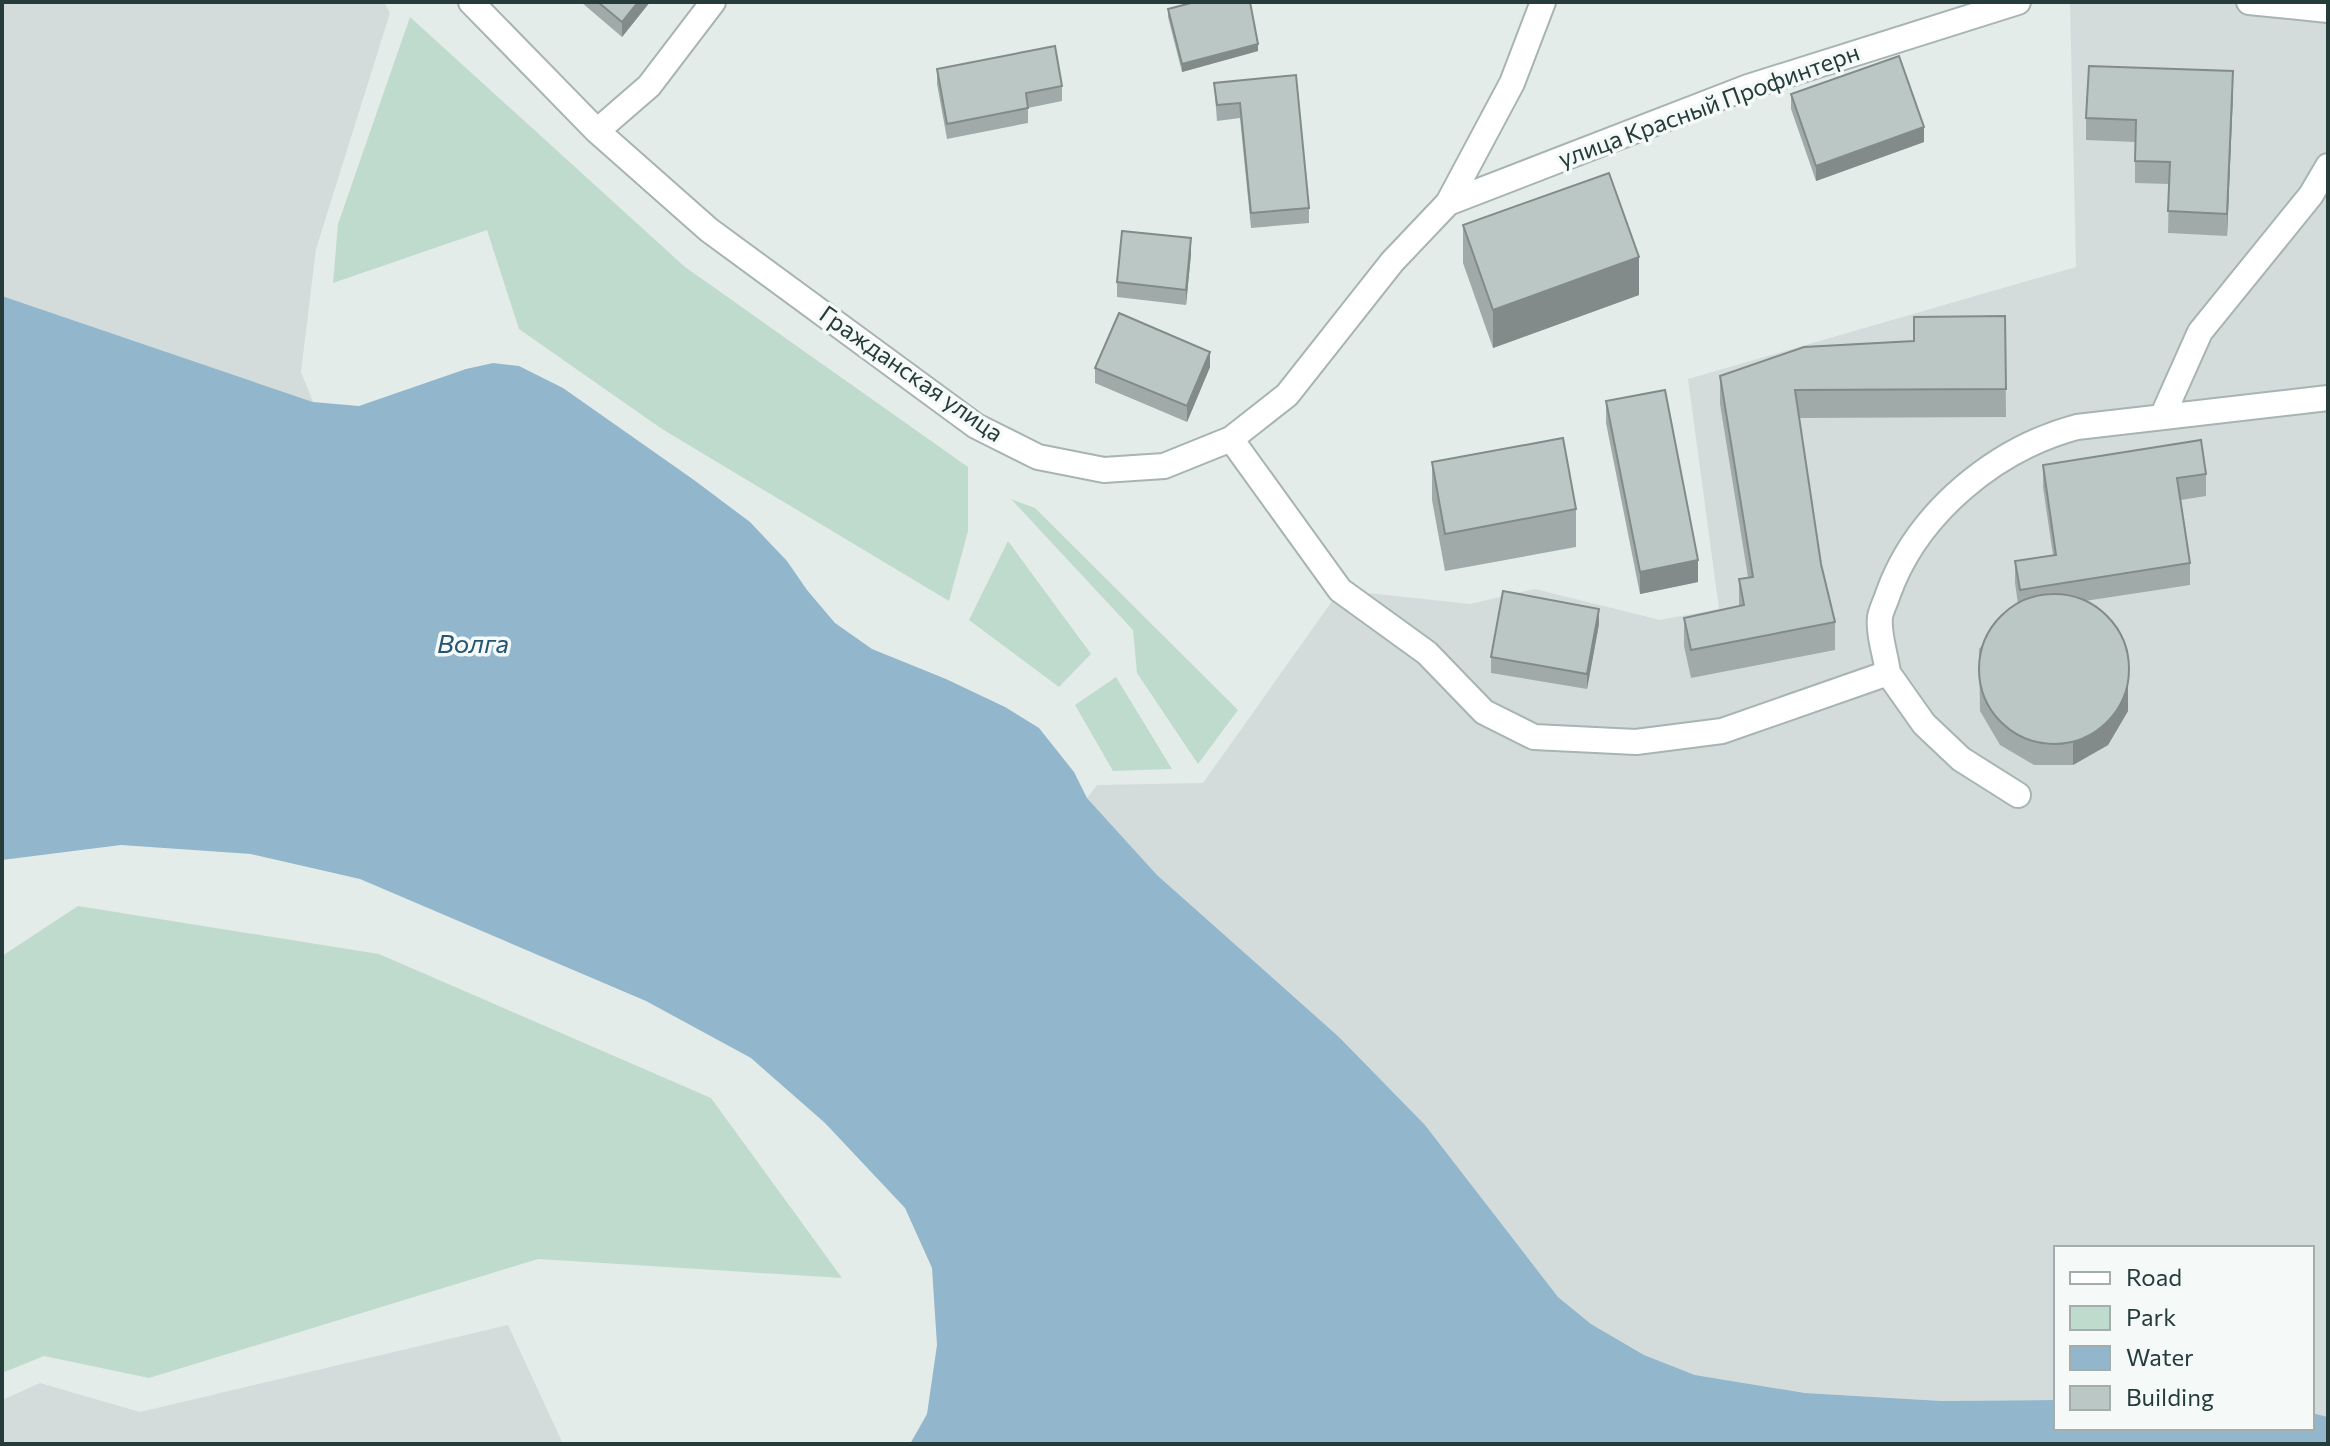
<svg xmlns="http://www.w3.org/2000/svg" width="2330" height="1446" viewBox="0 0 2330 1446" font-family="Commissioner,sans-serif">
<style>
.built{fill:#d3dcda}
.green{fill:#bfdbcd}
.water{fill:#92b7cc}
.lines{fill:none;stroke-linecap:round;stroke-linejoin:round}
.minor-casing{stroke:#a7b4b2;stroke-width:28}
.minor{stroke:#fff;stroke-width:24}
.wall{fill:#a0aba9}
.shaded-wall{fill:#828b89}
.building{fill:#bac7c4;stroke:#828b89;stroke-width:2}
.labels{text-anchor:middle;stroke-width:7;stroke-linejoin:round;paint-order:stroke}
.street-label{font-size:24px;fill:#253c3b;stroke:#f5f9f8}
.water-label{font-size:26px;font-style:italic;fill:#245573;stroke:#f5f9f8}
</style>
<rect width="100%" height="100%" fill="#e4ecea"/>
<!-- built -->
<path class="built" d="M 2,2 L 384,2 L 390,13 L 316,249 L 301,372 L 313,402 L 2,296 Z
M 2070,2 L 2249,2 L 2328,10 L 2328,1417 L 2312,1413 L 2312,1248 L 2056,1248 L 2056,1400 L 1942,1401 L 1805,1393 L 1695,1375 L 1644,1355 L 1591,1324 L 1558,1297 L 1425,1125 L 1339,1037 L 1157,875 L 1087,798 L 1097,785 L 1203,783 L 1340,590 L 1470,604 L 1535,589 L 1660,620 L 1719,609 L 1688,379 L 2076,267 Z
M 508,1325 L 563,1444 L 2,1444 L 2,1400 L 40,1383 L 140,1412 Z"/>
<!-- green -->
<path class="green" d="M 410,17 L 685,267 L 968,467 L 968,531 L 949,601 L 662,429 L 519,329 L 487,230 L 333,283 L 338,224 Z
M 1011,499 L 1035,508 L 1238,710 L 1198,764 L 1137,673 L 1133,630 Z
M 1008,541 L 1091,654 L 1059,687 L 969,620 Z
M 1116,677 L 1172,769 L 1113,771 L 1075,705 Z
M 78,906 L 379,954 L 711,1098 L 842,1278 L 538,1259 L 149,1378 L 44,1356 L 2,1373 L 2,956 Z"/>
<!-- water -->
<path class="water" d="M 2,296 L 313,402 L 359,406 L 466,369 L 493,363 L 519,366 L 563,388 L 694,480 L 750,522 L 787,561 L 807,590 L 835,623 L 872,649 L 946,679 L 1005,707 L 1039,728 L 1074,772 L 1087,798 L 1157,875 L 1339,1037 L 1425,1125 L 1558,1297 L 1591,1324 L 1644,1355 L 1695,1375 L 1805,1393 L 1942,1401 L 2056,1400 L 2056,1428 L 2312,1428 L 2312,1413 L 2328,1417 L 2328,1444 L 910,1444 L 927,1414 L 937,1345 L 932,1268 L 905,1208 L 825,1123 L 751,1058 L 646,1001 L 360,879 L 251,854 L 121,845 L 2,860 Z"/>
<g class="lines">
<!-- minor casing -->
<g class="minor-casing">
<path id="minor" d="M 471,2 L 597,131 L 709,230 L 976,426 L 1038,457 L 1104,470 L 1164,466 L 1231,439 L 1287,395 L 1392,262 L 1448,203 L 1512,83 L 1543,2
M 2249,2 L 2328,10
M 597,131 L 649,86 L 713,2
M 1448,203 L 1748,87 L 2018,2
M 2162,417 L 2200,332 L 2311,195 L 2328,166
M 1231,439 L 1340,590 L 1427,653 L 1484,712 L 1534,737 L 1636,742 L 1722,731 L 1888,673 C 1886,656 1878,634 1880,617 C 1881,610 1886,601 1888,594 C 1917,513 1995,449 2077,427 L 2328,398
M 1888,673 L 1924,724 L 1961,759 L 2018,795"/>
</g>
<!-- minor -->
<use href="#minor" class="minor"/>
</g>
<!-- wall -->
<path class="wall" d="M 581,2 L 650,2 L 622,37 Z
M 1168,9 L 1258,51 L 1182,72 L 1168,17 Z
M 937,69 L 1062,86 L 1062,101 L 1028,108 L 1028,123 L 947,139 L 937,84 Z
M 1296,75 L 1309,208 L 1309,223 L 1251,228 L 1240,118 L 1217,121 L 1214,83 Z
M 2233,93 L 2227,236 L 2168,233 L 2169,184 L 2135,183 L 2135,142 L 2086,140 L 2086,118 Z
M 1791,94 L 1924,142 L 1816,181 L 1791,109 Z
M 1463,225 L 1639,295 L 1493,348 L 1463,263 Z
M 1191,254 L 1186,305 L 1117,297 L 1117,282 Z
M 2005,316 L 2006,417 L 1799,418 L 1821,564 L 1835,622 L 1835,650 L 1691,678 L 1684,646 L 1684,618 L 1739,606 L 1739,579 L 1748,577 L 1720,404 L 1720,376 L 1914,341 Z
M 1210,367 L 1187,422 L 1095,383 L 1095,368 Z
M 1606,401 L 1698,582 L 1640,594 L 1606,423 Z
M 1432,462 L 1576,509 L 1576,547 L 1445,571 L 1432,500 Z
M 2043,465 L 2206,474 L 2206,496 L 2181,500 L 2190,563 L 2190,585 L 2085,601 L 2128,711 L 2108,745 L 2073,765 L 2034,765 L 2000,745 L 1980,711 L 1979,649 L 2018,604 L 2015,583 L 2015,561 L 2053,555 L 2043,487 Z
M 1599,624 L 1587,689 L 1491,673 L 1491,657 Z"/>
<!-- shaded-wall -->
<path class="shaded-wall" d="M 638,2 L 650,2 L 622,37 L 622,22 Z
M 1258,44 L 1258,51 L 1182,72 L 1182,64 Z
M 2233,71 L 2233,93 L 2227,236 L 2227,214 Z
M 1924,127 L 1924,142 L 1816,181 L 1816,166 Z
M 1191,238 L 1191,254 L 1186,305 L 1186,290 Z
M 1639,257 L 1639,295 L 1493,348 L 1493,310 Z
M 1210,352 L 1210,367 L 1187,422 L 1187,406 Z
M 1698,560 L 1698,582 L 1640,594 L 1640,572 Z
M 1599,609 L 1599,624 L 1587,689 L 1587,674 Z
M 2128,649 L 2128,711 L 2108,745 L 2073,765 L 2073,743 Z"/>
<!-- building -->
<path class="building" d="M 598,2 L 638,2 L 622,22 Z
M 1195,2 L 1250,2 L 1258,44 L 1182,64 L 1168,9 Z
M 1055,46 L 1062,86 L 1026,93 L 1028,108 L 947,124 L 937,69 Z
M 1899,56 L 1924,127 L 1816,166 L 1791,94 Z
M 2089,66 L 2233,71 L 2227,214 L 2168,211 L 2170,162 L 2135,161 L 2136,120 L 2086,118 Z
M 1296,75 L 1309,208 L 1251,213 L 1240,103 L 1217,105 L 1214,83 Z
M 1609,173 L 1639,257 L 1493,310 L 1463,225 Z
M 1122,231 L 1191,238 L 1186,290 L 1117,282 Z
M 1119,313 L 1210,352 L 1187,406 L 1095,368 Z
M 2005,316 L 2006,389 L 1795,390 L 1821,564 L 1835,622 L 1691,650 L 1684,618 L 1744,605 L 1739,579 L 1753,577 L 1720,376 L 1804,347 L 1914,341 L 1914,317 Z
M 1665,390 L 1698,560 L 1640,572 L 1606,401 Z
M 1563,438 L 1576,509 L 1445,534 L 1432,462 Z
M 2201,440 L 2206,474 L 2177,478 L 2190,563 L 2020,590 L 2015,561 L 2056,555 L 2043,465 Z
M 1503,591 L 1599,609 L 1587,674 L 1491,657 Z
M1979 669a75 75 0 1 1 150 0a75 75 0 1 1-150 0Z"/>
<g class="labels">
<!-- street labels -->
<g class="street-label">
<text transform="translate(1709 106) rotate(-20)" y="8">улица Красный Профинтерн</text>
<text transform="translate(911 374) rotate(35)" y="8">Гражданская улица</text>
</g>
<!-- water labels -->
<g class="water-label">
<text x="473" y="653">Волга</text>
</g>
</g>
<!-- border -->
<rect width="2330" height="1446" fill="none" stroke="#253c3b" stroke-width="8"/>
<!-- legend -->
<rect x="2054" y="1246" width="260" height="184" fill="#f5f9f8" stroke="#a2adac" stroke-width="2"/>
<rect x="2070" y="1272" width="40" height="12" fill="#ffffff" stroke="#a2adac" stroke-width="2"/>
<text x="2126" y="1286" font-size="24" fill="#253c3b">Road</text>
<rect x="2070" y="1306" width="40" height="24" fill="#bfdbcd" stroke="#a2adac" stroke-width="2"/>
<text x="2126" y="1326" font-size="24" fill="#253c3b">Park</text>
<rect x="2070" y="1346" width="40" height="24" fill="#92b7cc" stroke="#a2adac" stroke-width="2"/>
<text x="2126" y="1366" font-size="24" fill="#253c3b">Water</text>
<rect x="2070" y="1386" width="40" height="24" fill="#bac7c4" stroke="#a2adac" stroke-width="2"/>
<text x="2126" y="1406" font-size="24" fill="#253c3b">Building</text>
</svg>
